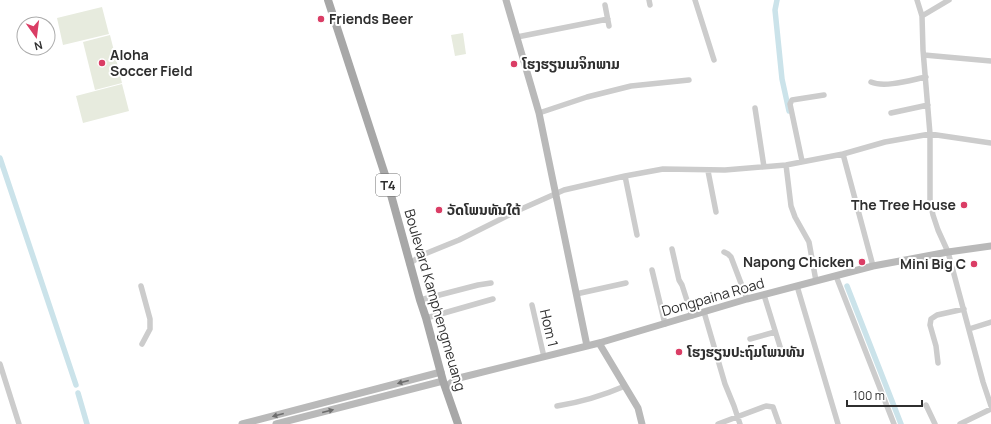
<svg xmlns="http://www.w3.org/2000/svg" width="991" height="424" viewBox="0 0 991 424" font-family="Manrope,'Noto Sans Lao',sans-serif">
<style>
.green{fill:#e7ebde}
.lines{fill:none;stroke-linecap:round;stroke-linejoin:round}
.canal{stroke:#cbe3ea;stroke-width:5.5}
.street{stroke:#ccc;stroke-width:5.5}
.secondary{stroke:#b9b9b9;stroke-width:7}
.primary{stroke:#a7a7a7;stroke-width:8}
.oneway{fill:#6d6d6d}
.poi-dot{fill:#da3d65;stroke:#fff;stroke-width:1.5}
.labels{text-anchor:middle;stroke-width:4;stroke-linejoin:round;paint-order:stroke}
.shield{fill:#fff;stroke:#6d6d6d;stroke-width:1}
.shield-label{font-size:13px;font-weight:bold;fill:#2f2f2f}
.poi-label{font-size:14px;font-weight:bold;fill:#2f2f2f;stroke:#fff;text-anchor:start}
.street-label{font-size:14px;fill:#2f2f2f;stroke:#fff}
</style>
<rect width="100%" height="100%" fill="#fff"/>
<!-- green -->
<path class="green" d="M 102,7 L 109,34 L 63,45 L 57,18 Z
M 463,33 L 466,54 L 455,56 L 451,35 Z
M 110,35 L 122,83 L 95,90 L 83,42 Z
M 122,84 L 129,111 L 83,123 L 76,96 Z"/>
<g class="lines">
<!-- canal -->
<path class="canal" d="M 777,0 L 775,10 L 782,79 L 789,111
M 0,158 L 76,385
M 847,286 L 901,424
M 78,393 L 87,424"/>
<!-- street -->
<path class="street" d="M 649,0 L 650,5
M 695,0 L 714,60
M 917,0 L 922,16 L 923,50 L 930,134 L 930,202 L 933,215 L 938,230 L 948,252 L 983,382 L 991,406
M 605,5 L 609,26
M 922,16 L 949,0
M 517,37 L 608,19
M 924,55 L 991,61
M 871,82 C 885,88 911,80 926,77
M 755,108 L 764,167
M 539,113 L 587,97 L 631,86 L 689,80
M 891,113 L 928,105
M 843,154 L 873,266
M 802,161 L 790,104 L 792,100 L 824,95
M 786,165 L 791,206 L 795,217 L 809,242 L 816,281
M 708,171 L 716,212
M 625,176 L 637,235
M 672,249 L 679,280 L 682,285 L 692,316
M 724,252 L 728,254 L 731,257 L 747,299
M 409,264 L 422,255 L 459,240 L 519,210 L 564,190 L 625,176 L 663,169 L 725,170 L 786,165 L 843,154 L 885,142 L 930,134 L 991,143
M 652,270 L 665,324
M 836,276 L 894,424
M 141,286 L 150,319 L 150,329 L 142,344
M 797,286 L 838,424
M 576,294 L 626,283
M 764,295 L 782,353
M 420,300 L 478,285 L 491,283
M 532,305 L 544,357
M 704,312 L 725,384 L 734,406 L 740,424
M 426,318 L 437,315 L 493,299
M 969,329 L 991,322
M 750,339 L 775,332
M 938,363 L 936,346 L 930,325 L 931,319 L 937,315 L 964,309
M 0,364 L 19,424
M 926,405 L 935,424
M 557,406 C 582,402 602,396 625,386
M 718,424 L 766,406 L 773,407 L 779,424
M 960,424 L 991,409"/>
<!-- secondary -->
<path class="secondary" d="M 506,0 L 539,113 L 587,346
M 599,343 L 638,408 L 642,424
M 446,387 L 452,382 L 459,378 L 599,343 L 747,299 L 873,266 L 948,252 L 991,246
M 242,424 L 441,372
M 276,424 L 443,381"/>
<!-- primary -->
<path class="primary" d="M 328,0 L 388,184 L 420,300 L 426,318 L 443,381 L 458,424"/>
</g>
<!-- one-way arrows -->
<defs><path id="oneway-solid" d="M-6-.8H1V-3.2L6.5 0L1 3.2V.8H-6Z"/></defs>
<g class="oneway">
<use href="#oneway-solid" transform="translate(403 382) rotate(165)"/>
<use href="#oneway-solid" transform="translate(328 411) rotate(-14)"/>
<use href="#oneway-solid" transform="translate(278 415) rotate(165)"/>
</g>
<!-- markers -->
<g class="poi-dot">
<circle cx="321" cy="19" r="4"/>
<circle cx="102" cy="63" r="4"/>
<circle cx="514" cy="64" r="4"/>
<circle cx="964" cy="205" r="4"/>
<circle cx="439" cy="210" r="4"/>
<circle cx="862" cy="262" r="4"/>
<circle cx="974" cy="264" r="4"/>
<circle cx="679" cy="352" r="4"/>
</g>
<g class="labels">
<!-- shield labels -->
<rect class="shield" x="376" y="174" width="24" height="22" rx="3"/>
<g class="shield-label">
<text x="388" y="190">T4</text>
</g>
<!-- poi labels -->
<g class="poi-label">
<text x="329" y="24">Friends Beer</text>
<text x="110" y="60">Aloha<tspan x="110" dy="16">Soccer Field</tspan></text>
<text x="522" y="69">ໂຮງຮຽນເມຈິກພາມ</text>
<text x="956" y="210" text-anchor="end">The Tree House</text>
<text x="447" y="215">ວັດໂພນທັນໃຕ້</text>
<text x="854" y="267" text-anchor="end">Napong Chicken</text>
<text x="966" y="269" text-anchor="end">Mini Big C</text>
<text x="687" y="357">ໂຮງຮຽນປະຖົມໂພນທັນ</text>
</g>
<!-- street labels -->
<g class="street-label">
<text transform="translate(713 297) rotate(-16)" y="5">Dongpaina Road</text>
<text transform="translate(435 300) rotate(74)" y="5">Boulevard Kamphengmeuang</text>
<text transform="translate(549 328) rotate(77)" y="5">Hom 1</text>
</g>
</g>
<!-- north arrow -->
<g transform="translate(36 36) rotate(166)"><circle r="19" fill="#ffffff" stroke="#acacac"/>
<path d="M0-3L7 15L0 10L-7 15Z" fill="#da3d65"/>
<text y="-6" font-size="11" font-weight="bold" text-anchor="middle" fill="#2f2f2f">N</text>
</g>
<!-- scale -->
<path d="M847 400v6h75v-6" fill="none" stroke="#2f2f2f" stroke-width="2"/>
<text x="853" y="400" font-size="12" fill="#2f2f2f" stroke="#ffffff" stroke-width="3" paint-order="stroke">100 m</text>
</svg>
